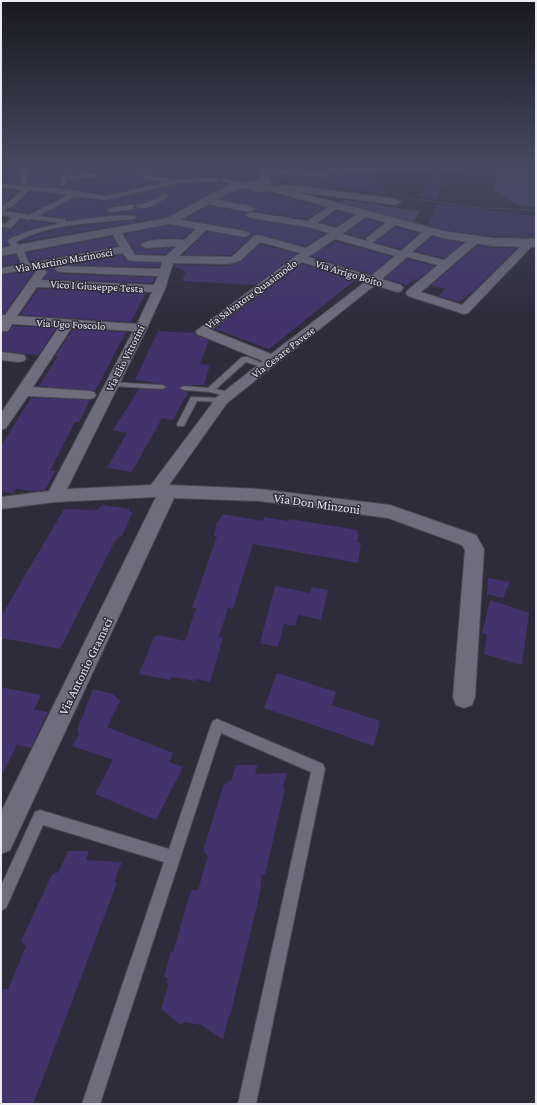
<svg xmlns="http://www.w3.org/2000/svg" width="537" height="1105" viewBox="0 0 537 1105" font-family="'Crimson Pro',serif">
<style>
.green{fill:#504474}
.building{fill:#42336c;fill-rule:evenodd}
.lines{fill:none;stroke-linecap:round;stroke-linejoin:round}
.service-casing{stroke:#4a4754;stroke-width:2}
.pedestrian-casing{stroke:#4a4754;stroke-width:2}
.minor-casing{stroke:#4a4754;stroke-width:2}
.tertiary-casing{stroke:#4a4754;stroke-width:2}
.path{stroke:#74717f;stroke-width:1;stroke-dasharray:1 1;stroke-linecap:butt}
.service{fill:#6f6c7e;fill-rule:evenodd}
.pedestrian{fill:#6f6c7e;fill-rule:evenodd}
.minor{fill:#6f6c7e;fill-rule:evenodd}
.tertiary{fill:#6f6c7e;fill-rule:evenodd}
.labels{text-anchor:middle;stroke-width:3;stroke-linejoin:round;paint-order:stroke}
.far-street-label{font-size:11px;fill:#ebe9f4;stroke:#2e2b3b}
.street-label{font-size:13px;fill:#ebe9f4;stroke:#2e2b3b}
</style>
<rect width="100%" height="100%" fill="#2e2b3b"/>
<!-- green -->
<path class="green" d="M 499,164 L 536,164 L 536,207 L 517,205 L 493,190 Z
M 345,200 L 419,211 L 413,225 L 337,205 Z"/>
<!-- building -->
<path class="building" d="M 10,164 L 18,164 L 20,179 L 19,184 L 1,183 L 1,168 Z
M 26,164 L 67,164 L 63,170 L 59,184 L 61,186 L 66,186 L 69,180 L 96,180 L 100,176 L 96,172 L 72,173 L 72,171 L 76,164 L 83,164 L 87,168 L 103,168 L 113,170 L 142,172 L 144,180 L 158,182 L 106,194 L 61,188 L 26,185 L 29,179 Z
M 122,164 L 173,164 L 177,167 L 200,170 L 204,166 L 193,164 L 250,164 L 257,172 L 257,179 L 242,181 L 223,177 L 220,179 L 216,176 L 178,178 L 171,179 L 167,177 L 152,175 L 152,170 L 145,166 Z
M 263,164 L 324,164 L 329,173 L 324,170 L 265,166 Z
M 428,172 L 445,173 L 437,199 L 421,197 L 429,173 Z
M 329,173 L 333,174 L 373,173 L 388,193 L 280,182 L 279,185 L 277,185 L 272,184 L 270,174 L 324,178 L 329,175 Z
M 219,182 L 227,184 L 166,217 L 19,242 L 30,237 L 59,229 L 133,220 L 138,217 L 133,214 L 124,214 L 66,220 L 65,218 L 43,215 L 76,198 L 106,201 L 178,184 L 216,184 ZM 165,192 L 170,194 L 170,196 L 157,205 L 148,209 L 139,209 L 134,207 L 133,210 L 111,213 L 106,211 L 111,207 L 130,204 L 134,205 L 146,202 Z
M 1,190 L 18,191 L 1,205 Z
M 247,190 L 257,193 L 270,193 L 325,208 L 307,219 L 254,211 L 255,208 L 249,205 L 221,199 L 235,191 Z
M 30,192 L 63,196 L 29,213 L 8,210 L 16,205 Z
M 438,204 L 536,216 L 536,234 L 530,233 L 527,237 L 492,236 L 444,230 L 427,225 Z
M 209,206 L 246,213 L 245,216 L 251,219 L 308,228 L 325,234 L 306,246 L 258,234 L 253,235 L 231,255 L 183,255 L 206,232 L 245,238 L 251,235 L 245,230 L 185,219 Z
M 337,211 L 353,215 L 336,226 L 320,222 Z
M 366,219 L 382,223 L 366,237 L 366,239 L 345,233 Z
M 21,220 L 52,223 L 31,229 L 8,238 L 7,240 L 9,245 L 1,246 L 1,229 L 12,229 Z
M 170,225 L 193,230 L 183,238 L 154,239 L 144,241 L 140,245 L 146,250 L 173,248 L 165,254 L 136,254 L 124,234 Z
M 395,227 L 419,233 L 401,249 L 375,242 Z
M 112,236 L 118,246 L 30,261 L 26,253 Z
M 432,237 L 443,239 L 463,243 L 444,258 L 415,251 Z
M 335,241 L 392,257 L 371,274 L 311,256 Z
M 260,244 L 297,254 L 255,285 L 182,281 L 186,272 L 174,266 L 174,265 L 228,266 L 240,262 Z
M 478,245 L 492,248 L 516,248 L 474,291 L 459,302 L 439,296 L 445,289 L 431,285 Z
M 16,255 L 19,263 L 1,266 L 1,257 Z
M 122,255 L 128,261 L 160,263 L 159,267 L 64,265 Z
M 407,259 L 435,266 L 417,280 L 414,279 L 407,285 L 385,278 Z
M 302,264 L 355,280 L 269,349 L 215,329 Z
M 56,266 L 54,270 L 61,274 L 155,277 L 152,283 L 44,279 L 48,272 L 46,269 L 42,268 Z
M 35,270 L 4,314 L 1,314 L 1,275 Z
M 38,289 L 146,293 L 131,322 L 20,315 Z
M 13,326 L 56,328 L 38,355 L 1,351 L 1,332 L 9,332 Z
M 73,329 L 126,332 L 95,391 L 39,386 L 58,356 L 55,356 Z
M 158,331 L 195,333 L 196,335 L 209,340 L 200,364 L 210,365 L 204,385 L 184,385 L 179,387 L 183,391 L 188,392 L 173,420 L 162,418 L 132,472 L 107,468 L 127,433 L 113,430 L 139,389 L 162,390 L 167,388 L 162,384 L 135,380 Z
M 31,398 L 90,400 L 79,422 L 75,422 L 50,471 L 55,471 L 45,490 L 36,491 L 16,489 L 14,493 L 1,492 L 1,446 Z
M 102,505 L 130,509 L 129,512 L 133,512 L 122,536 L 119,536 L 117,540 L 116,539 L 60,649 L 1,638 L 1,616 L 64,509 L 97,510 Z
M 222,514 L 263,521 L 264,517 L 288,521 L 289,519 L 357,530 L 357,533 L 359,534 L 357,542 L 361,543 L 358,563 L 253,544 L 233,609 L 228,608 L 219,637 L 223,638 L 210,682 L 196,679 L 195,681 L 172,677 L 170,680 L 139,674 L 154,637 L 156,637 L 157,635 L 185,641 L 196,608 L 192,608 L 217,536 L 214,536 L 217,521 L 219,521 Z
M 488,578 L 510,582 L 503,598 L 487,594 Z
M 275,586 L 310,593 L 312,587 L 328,590 L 321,620 L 298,615 L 295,626 L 284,624 L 278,647 L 260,643 Z
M 490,600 L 529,613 L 522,665 L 484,654 L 487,635 L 482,633 Z
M 277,673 L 336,692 L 332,705 L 380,721 L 374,746 L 264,708 Z
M 1,687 L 41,695 L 34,710 L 48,712 L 31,748 L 17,745 L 1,777 Z
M 93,689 L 113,694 L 120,701 L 107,727 L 173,753 L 169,762 L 183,767 L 156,820 L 95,794 L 113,760 L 72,746 L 79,734 L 77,730 Z
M 236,765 L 258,765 L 255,774 L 287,773 L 283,788 L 285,789 L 265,875 L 262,874 L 260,893 L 230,1016 L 229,1015 L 223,1040 L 201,1025 L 183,1022 L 181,1025 L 161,1009 L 169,983 L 166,983 L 168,979 L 164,976 L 171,952 L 173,952 L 191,890 L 198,890 L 208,856 L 203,851 L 224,783 L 227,784 L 228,781 L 231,782 Z
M 68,851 L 89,851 L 86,860 L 122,862 L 114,882 L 117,883 L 33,1104 L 1,1104 L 1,989 L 8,989 L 26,946 L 21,941 L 52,874 L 53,875 L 55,872 L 58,873 Z"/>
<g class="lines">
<!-- service casing -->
<g class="service-casing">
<path id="service" d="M 242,357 L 248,357 L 269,366 L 265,368 L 246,362 L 216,389 L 232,393 L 232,397 L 229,397 L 210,392 L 184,390 L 180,388 L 184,386 L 208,388 Z
M 109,382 L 162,385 L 166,387 L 162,389 L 112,386 L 108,384 Z
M 191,397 L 222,398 L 226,400 L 222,402 L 197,401 L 184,426 L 178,426 L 177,424 Z
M 217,719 L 323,764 L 325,769 L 256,1104 L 238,1104 L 311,772 L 221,733 L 100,1104 L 82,1104 L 164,862 L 43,825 L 6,908 L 1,911 L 1,886 L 35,812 L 40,810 L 169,849 L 211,725 L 213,721 Z"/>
</g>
<!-- pedestrian casing -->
<g class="pedestrian-casing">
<path id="pedestrian" d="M 1,164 L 9,164 L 1,167 Z
M 19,164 L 25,164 L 28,179 L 25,184 L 20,183 L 22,179 Z
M 69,164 L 75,164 L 70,170 L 70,175 L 96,174 L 99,176 L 96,178 L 68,179 L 65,185 L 61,185 L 60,184 L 64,170 Z
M 84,164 L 109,164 L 145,167 L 151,171 L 150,176 L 167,178 L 169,179 L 170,181 L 178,179 L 216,178 L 219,180 L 216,182 L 178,183 L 106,200 L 76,196 L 38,216 L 62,219 L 65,219 L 65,222 C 77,220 130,212 137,217 L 133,219 C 94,223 52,223 16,242 L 23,248 L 30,266 L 26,268 L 23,268 L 16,251 L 14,251 L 8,241 L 9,239 L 32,230 L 60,223 L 31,219 L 28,220 L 20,218 L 11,228 L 1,227 L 1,223 L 6,224 L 12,217 L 1,215 L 1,207 L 10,201 L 22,190 L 1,188 L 1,184 L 61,189 L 106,196 L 166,182 L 145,179 L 143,171 L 113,169 L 103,166 L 87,166 ZM 29,190 L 68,195 L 29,215 L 4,211 L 15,204 Z
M 174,164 L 188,164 L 203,167 L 200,169 L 177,166 Z
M 223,178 L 246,184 L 247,185 L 244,187 L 221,181 L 220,180 Z
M 166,193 L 169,195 L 168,196 C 160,202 145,213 135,206 L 137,205 L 147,203 Z
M 130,205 L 133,205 L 133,209 L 111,212 L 107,210 L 111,208 Z"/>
</g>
<!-- minor casing -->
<g class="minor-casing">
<path id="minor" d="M 325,164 L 333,164 L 335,167 L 402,165 L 414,164 L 449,166 L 448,164 L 456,164 L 460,169 L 456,172 L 413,169 L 402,171 L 333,173 L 330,172 Z
M 263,167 L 324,171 L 328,174 L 324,177 L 260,172 L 259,170 Z
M 292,185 L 396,199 L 401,202 L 396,205 L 292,191 L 277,193 L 272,190 L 277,187 Z
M 206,198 L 249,206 L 254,209 L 249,212 L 203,203 L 201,201 L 203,199 Z
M 335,203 L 340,206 L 338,208 L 317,223 L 336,228 L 361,212 L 367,212 L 369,214 L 367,216 L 342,234 L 367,241 L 367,238 L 389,220 L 397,220 L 398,222 L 397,224 L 372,243 L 401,251 L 426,229 L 434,229 L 435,231 L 434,233 L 412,252 L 444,260 L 471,238 L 479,238 L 480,240 L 479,242 L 421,292 L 462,305 L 526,241 L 530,240 L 535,243 L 468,313 L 464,314 L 408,296 L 406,293 L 408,290 L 438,265 L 407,257 L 382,279 L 401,285 L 403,288 L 401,291 L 397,292 L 375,285 L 227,403 L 169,485 L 259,489 L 390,505 L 476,535 L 484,549 L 475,697 L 472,705 L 464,708 L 456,705 L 453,697 L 465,550 L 462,545 L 388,518 L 259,501 L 174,498 L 10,850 L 1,854 L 1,812 L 156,497 L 55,502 L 1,509 L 1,497 L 49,491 L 133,331 L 72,327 L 33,387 L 89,391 L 94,392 L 96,395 L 94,398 L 89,399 L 28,396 L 6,428 L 1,430 L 1,413 L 59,327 L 12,324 L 8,331 L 1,331 L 1,315 L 5,315 L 37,270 L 45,270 L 47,272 L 41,280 L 154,285 L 158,276 L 61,272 L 57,271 L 55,269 L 57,267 L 61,266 L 160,269 L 162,262 L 132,261 L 128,260 L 123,253 L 1,274 L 1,268 L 120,247 L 111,232 L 116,229 L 120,230 L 135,255 L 166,256 L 177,246 L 146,248 L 141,245 C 147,238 174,239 184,240 L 196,229 L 166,223 L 165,221 L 170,218 L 245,231 L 250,234 L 245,237 L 206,230 L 179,256 L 232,257 L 254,236 L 258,235 L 306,248 L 329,233 L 308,227 L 251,218 L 246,215 L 251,212 L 307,221 ZM 335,239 L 395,256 L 371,276 L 308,257 ZM 260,242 L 300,253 L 196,331 L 197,334 L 263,361 L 217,397 L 151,485 L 67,489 L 147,328 L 165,289 L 173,263 L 228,264 L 240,261 ZM 302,262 L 365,282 L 271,354 L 211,330 ZM 37,287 L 152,292 L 137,324 L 17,316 Z
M 1,352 L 24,355 L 26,358 L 24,361 L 19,362 L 1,360 Z"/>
</g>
<!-- tertiary casing -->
<g class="tertiary-casing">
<path id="tertiary" d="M 251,164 L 261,164 L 268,170 L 269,180 L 271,182 L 270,184 L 259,186 L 270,185 L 444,231 L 492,238 L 536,239 L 536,247 L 492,246 L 443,238 L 270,191 L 258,192 L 247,188 L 235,190 L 174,223 L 1,256 L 1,248 L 167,218 L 228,185 L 259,180 L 258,171 Z"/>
</g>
<!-- path -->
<path class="path" d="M 36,172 L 47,174 L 53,172
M 409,198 L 480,208 L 536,210"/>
<!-- service -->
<use href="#service" class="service"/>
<!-- pedestrian -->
<use href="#pedestrian" class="pedestrian"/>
<!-- minor -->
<use href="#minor" class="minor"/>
<!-- tertiary -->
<use href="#tertiary" class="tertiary"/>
</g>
<!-- sky -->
<linearGradient id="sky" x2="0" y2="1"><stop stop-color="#191820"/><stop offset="0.52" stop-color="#464a60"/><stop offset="1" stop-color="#464a60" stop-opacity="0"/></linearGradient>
<rect width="537" height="318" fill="url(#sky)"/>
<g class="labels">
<!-- far-street labels -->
<g class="far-street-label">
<text transform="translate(64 260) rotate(-10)" y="4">Via Martino Marinosci</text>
<text transform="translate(349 273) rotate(17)" y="4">Via Arrigo Boito</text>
<text transform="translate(97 286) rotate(3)" y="4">Vico I Giuseppe Testa</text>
<text transform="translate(251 294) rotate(-36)" y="4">Via Salvatore Quasimodo</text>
<text transform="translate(71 324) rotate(3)" y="4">Via Ugo Foscolo</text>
<text transform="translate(283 352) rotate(-38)" y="4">Via Cesare Pavese</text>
<text transform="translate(125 358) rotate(-63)" y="4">Via Elio Vittorini</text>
</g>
<!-- street labels -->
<g class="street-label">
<text transform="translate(317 503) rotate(8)" y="5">Via Don Minzoni</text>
<text transform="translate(85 666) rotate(-64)" y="5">Via Antonio Gramsci</text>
</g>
</g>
<!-- border -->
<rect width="537" height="1105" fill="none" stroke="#ebe9f4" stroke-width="4"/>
</svg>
